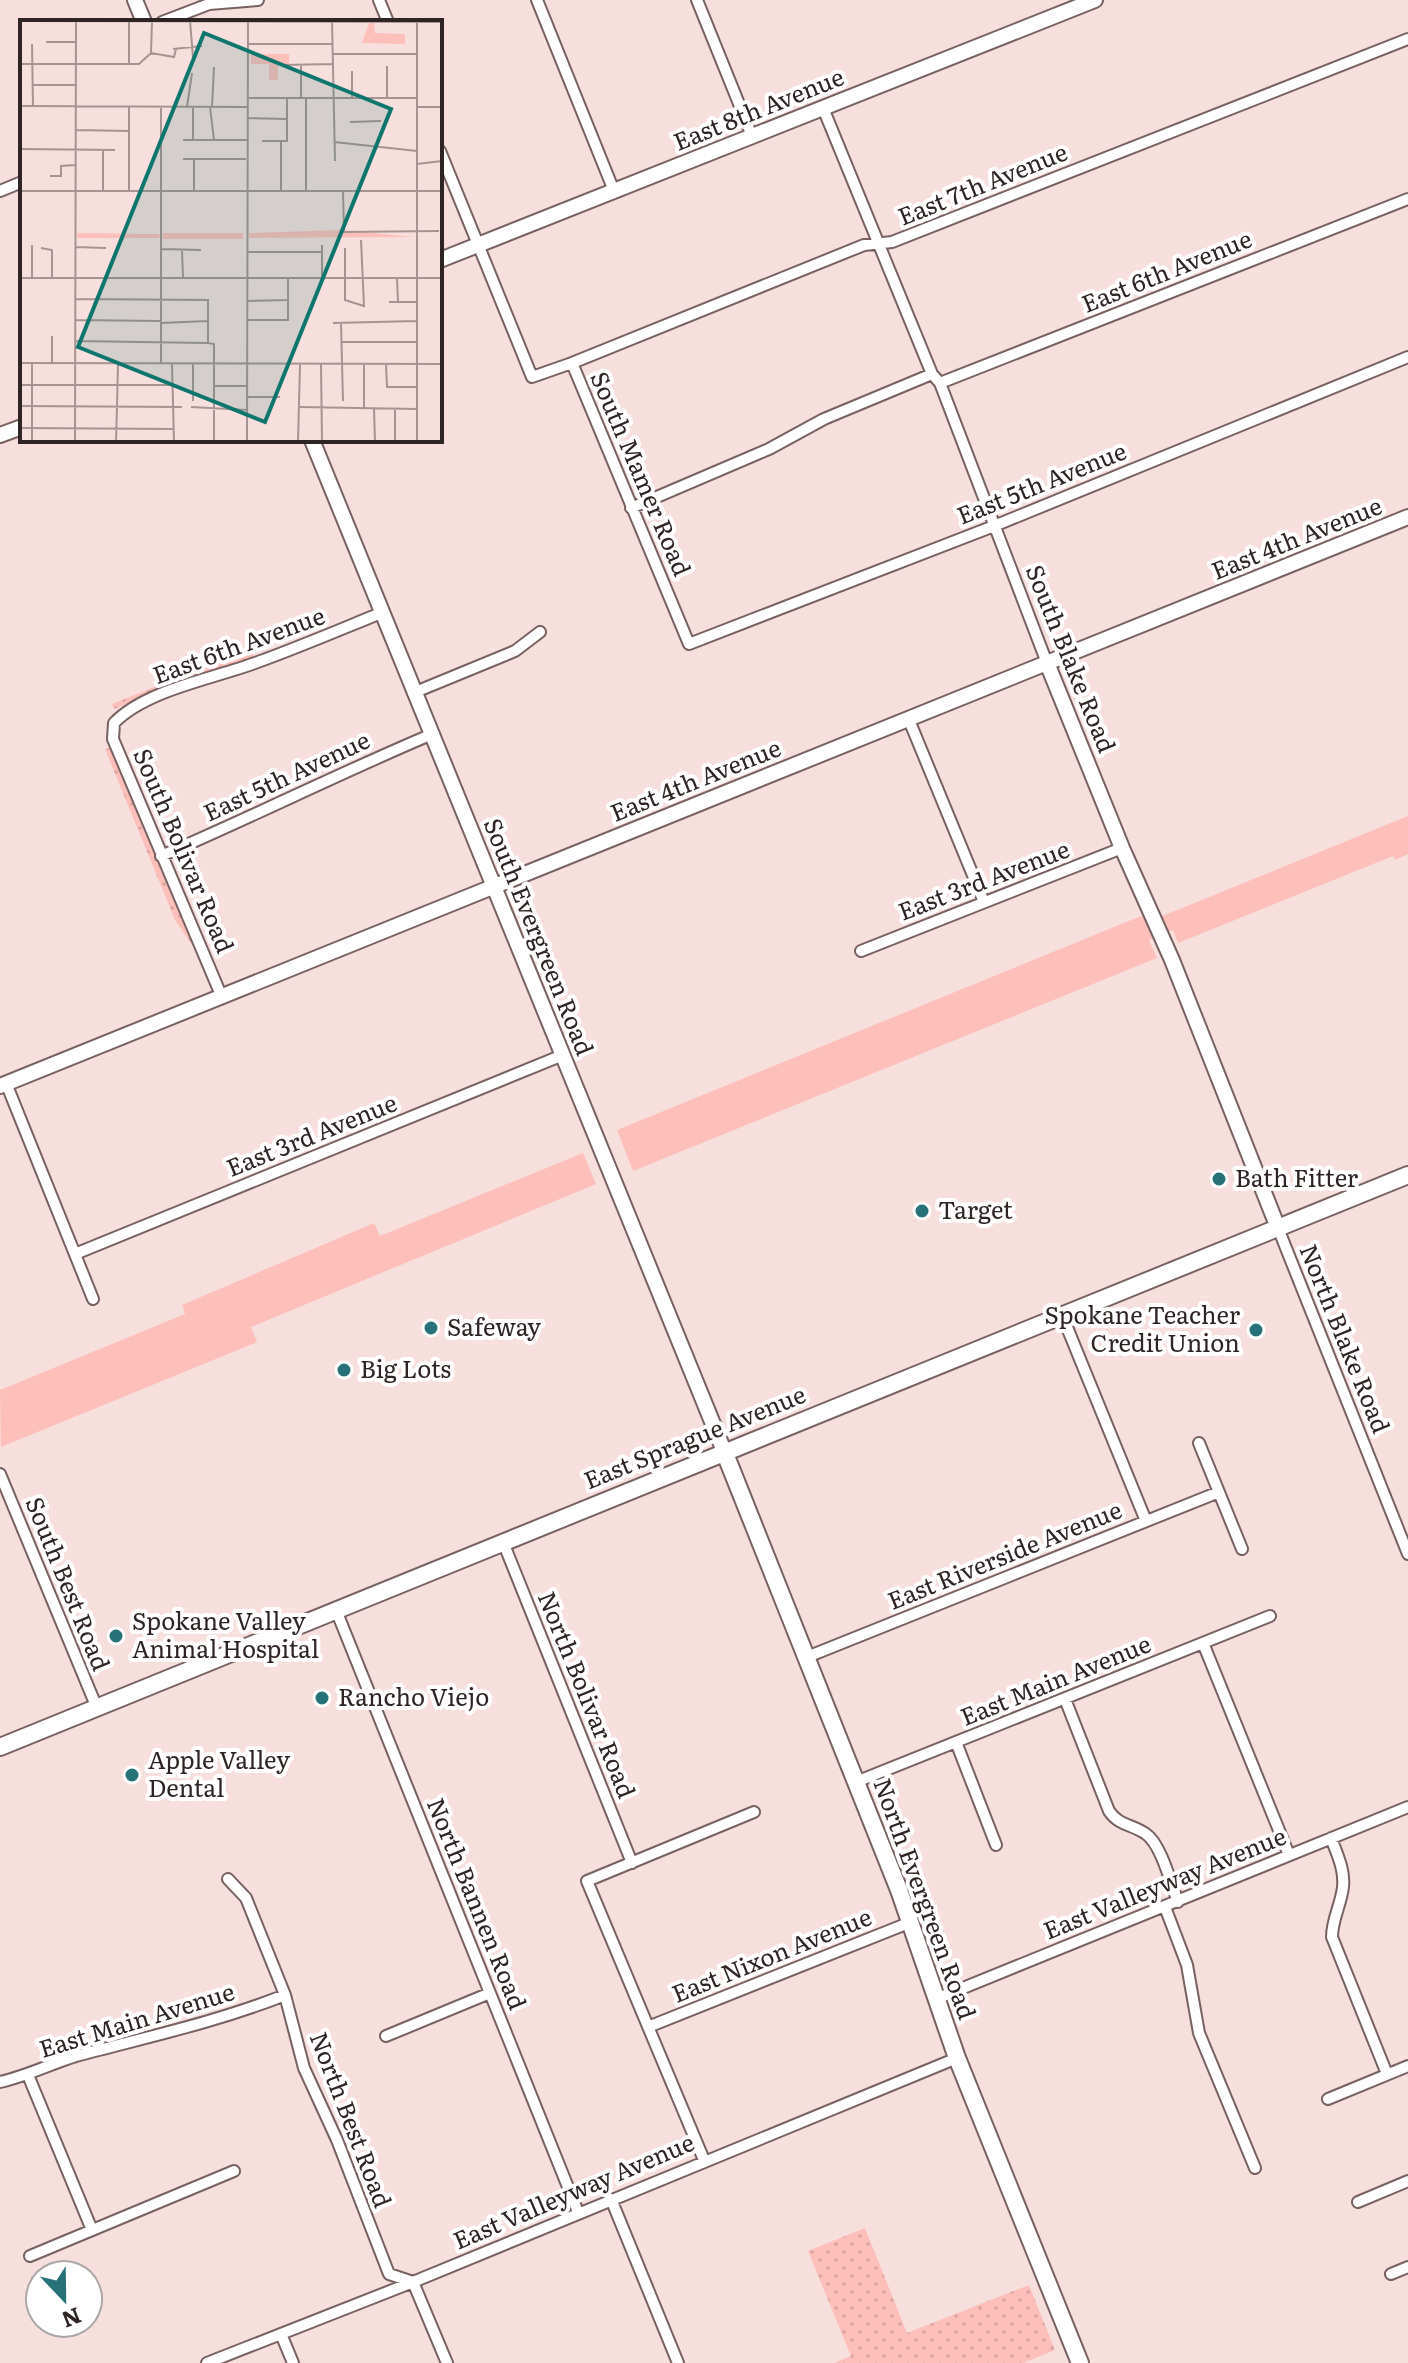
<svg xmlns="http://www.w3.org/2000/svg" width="1408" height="2363" viewBox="0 0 1408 2363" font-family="Literata,serif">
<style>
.grass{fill:url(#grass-dots)}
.park{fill:#fdbfba}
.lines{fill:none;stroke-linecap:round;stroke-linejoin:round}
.street-casing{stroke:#776261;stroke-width:14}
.secondary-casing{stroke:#776261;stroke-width:18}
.primary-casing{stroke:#776261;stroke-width:20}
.street{stroke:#fff;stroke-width:10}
.secondary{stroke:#fff;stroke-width:14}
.primary{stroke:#fff;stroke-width:16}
.poi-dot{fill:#277178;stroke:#fff;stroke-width:3}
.labels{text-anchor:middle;stroke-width:8;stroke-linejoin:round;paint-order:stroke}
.street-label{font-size:24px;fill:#2d2423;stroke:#fff}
.poi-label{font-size:24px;fill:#2d2423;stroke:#fff;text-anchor:start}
.inset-road{fill:none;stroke:#a69493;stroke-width:2}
.view{fill:#0f766e;fill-opacity:0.15;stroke:#0f766e;stroke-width:4}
.inset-edge{fill:none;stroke:#2d2423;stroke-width:4}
</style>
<defs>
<pattern id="grass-dots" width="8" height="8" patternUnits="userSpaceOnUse" patternTransform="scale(2)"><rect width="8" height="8" fill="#fdbfba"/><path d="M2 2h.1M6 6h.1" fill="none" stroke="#d9a4a0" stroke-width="1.8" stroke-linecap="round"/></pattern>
</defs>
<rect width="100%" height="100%" fill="#f7dfdd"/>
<!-- grass -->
<path class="grass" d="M 251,648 L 255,659 L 172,686 L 114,709 L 112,704 Z
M 112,747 L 165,878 L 199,950 L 190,942 L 175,920 L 105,749 Z
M 865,2228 L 907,2333 L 1029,2285 L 1055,2350 L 1023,2363 L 834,2363 L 851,2356 L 808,2251 Z"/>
<!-- park -->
<path class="park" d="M 1408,816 L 1408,854 L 1395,860 L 1393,856 L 1178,943 L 1173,930 L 1167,932 L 1160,917 Z
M 1146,914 L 1155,937 L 1149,940 L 1157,958 L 633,1171 L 617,1130 Z
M 583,1153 L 596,1184 L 251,1327 L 257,1342 L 1,1447 L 0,1390 L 185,1314 L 182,1305 L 374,1223 L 380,1236 Z"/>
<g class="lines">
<!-- street casing -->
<g class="street-casing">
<path id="street" d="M 379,0 L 388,22
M 537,0 L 614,191
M 697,0 L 752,136
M 162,22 L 209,4 L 258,0
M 823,108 L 932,374 L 940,383 L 1047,663
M 440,151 L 532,377 L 572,363 L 689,644 L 994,526 L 1408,357
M 0,191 L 22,182
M 572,363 L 864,245 L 892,242 L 1408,39
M 940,383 L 1408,199
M 631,508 L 769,449 L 824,419 L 932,374
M 413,693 L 515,651 L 540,632
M 909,720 L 984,902
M 161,856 C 252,817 340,773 430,735
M 861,951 L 1122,848
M 221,995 L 113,739 L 114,723 C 146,690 212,679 255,663 C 297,648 339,630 381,613
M 6,1083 L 93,1299
M 1278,1228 L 1408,1554
M 75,1254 L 563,1055
M 1062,1315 L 1146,1521
M 1199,1443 L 1242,1549
M 0,1474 L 97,1708
M 503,1542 L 632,1863
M 336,1610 L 578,2212
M 1203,1643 L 1289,1855
M 807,1657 L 1219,1492
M 1065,1699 L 1109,1811 C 1119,1826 1132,1824 1146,1834 C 1161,1844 1171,1884 1178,1902
M 956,1742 L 996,1845
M 856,1782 L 1270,1616
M 1331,1838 C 1337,1854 1345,1870 1343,1887 C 1341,1905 1332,1919 1332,1937 L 1387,2074
M 228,1879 L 246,1898 L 285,1995 L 304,2068 L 337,2140 L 389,2274 L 413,2282 L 447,2363
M 1165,1907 L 1187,1965 L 1199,2033 L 1255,2168
M 936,1999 L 1408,1807
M 648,2027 L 911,1922
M 386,2036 L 490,1993
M 28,2075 L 92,2230
M 0,2082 C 27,2076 50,2064 76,2056 C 147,2037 217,2022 285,1995
M 1328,2099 L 1408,2066
M 704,2160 L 587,1881 L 754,1812
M 611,2199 L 678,2363
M 1358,2202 L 1408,2181
M 30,2256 L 234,2171
M 1391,2274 L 1408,2267
M 281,2334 L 293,2363
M 207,2363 L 413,2282 L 957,2058"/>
</g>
<!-- secondary casing -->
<g class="secondary-casing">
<path id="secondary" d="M 135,0 L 144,22
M 440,260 L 1095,0
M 0,435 L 22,427
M 312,440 L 724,1451
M 1047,663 L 1122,848 L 1172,960 L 1278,1228
M 0,1086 L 1408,517"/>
</g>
<!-- primary casing -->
<g class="primary-casing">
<path id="primary" d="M 724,1451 L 899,1890 L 957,2058 L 1080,2363
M 0,1747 L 1408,1175"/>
</g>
<!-- street -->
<use href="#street" class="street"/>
<!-- secondary -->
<use href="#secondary" class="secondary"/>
<!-- primary -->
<use href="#primary" class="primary"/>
</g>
<!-- markers -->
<g class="poi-dot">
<circle cx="1219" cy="1179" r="8"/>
<circle cx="922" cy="1211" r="8"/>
<circle cx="431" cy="1328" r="8"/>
<circle cx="1256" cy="1330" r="8"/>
<circle cx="344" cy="1370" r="8"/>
<circle cx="116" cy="1636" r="8"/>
<circle cx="322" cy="1698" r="8"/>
<circle cx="132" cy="1775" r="8"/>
</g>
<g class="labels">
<!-- street labels -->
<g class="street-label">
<text transform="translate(759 110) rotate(-22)" y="8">East 8th Avenue</text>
<text transform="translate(983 185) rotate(-22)" y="8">East 7th Avenue</text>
<text transform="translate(1167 272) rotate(-22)" y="8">East 6th Avenue</text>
<text transform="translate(640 474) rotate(67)" y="8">South Mamer Road</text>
<text transform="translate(1042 484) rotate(-22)" y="8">East 5th Avenue</text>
<text transform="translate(1297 539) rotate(-22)" y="8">East 4th Avenue</text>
<text transform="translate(239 646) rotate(-20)" y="8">East 6th Avenue</text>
<text transform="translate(1070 659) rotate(68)" y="8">South Blake Road</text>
<text transform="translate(287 777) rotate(-25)" y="8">East 5th Avenue</text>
<text transform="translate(696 781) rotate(-22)" y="8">East 4th Avenue</text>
<text transform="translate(183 851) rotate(67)" y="8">South Bolivar Road</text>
<text transform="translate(984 881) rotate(-21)" y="8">East 3rd Avenue</text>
<text transform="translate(538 937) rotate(68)" y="8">South Evergreen Road</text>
<text transform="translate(312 1136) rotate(-22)" y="8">East 3rd Avenue</text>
<text transform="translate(1344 1339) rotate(68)" y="8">North Blake Road</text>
<text transform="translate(695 1438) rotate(-22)" y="8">East Sprague Avenue</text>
<text transform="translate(1005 1556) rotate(-22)" y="8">East Riverside Avenue</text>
<text transform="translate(67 1584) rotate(68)" y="8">South Best Road</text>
<text transform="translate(1056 1681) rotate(-22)" y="8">East Main Avenue</text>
<text transform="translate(586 1695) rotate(68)" y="8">North Bolivar Road</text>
<text transform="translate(1165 1884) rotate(-22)" y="8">East Valleyway Avenue</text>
<text transform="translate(924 1899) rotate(70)" y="8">North Evergreen Road</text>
<text transform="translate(476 1904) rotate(68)" y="8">North Bannen Road</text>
<text transform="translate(772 1956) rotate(-22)" y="8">East Nixon Avenue</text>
<text transform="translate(137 2021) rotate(-17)" y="8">East Main Avenue</text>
<text transform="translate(350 2120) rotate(69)" y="8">North Best Road</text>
<text transform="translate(574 2192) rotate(-23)" y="8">East Valleyway Avenue</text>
</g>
<!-- poi labels -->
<g class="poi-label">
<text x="1235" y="1187">Bath Fitter</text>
<text x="938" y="1219">Target</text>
<text x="1240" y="1324" text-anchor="end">Spokane Teacher<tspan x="1240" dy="28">Credit Union</tspan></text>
<text x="447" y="1336">Safeway</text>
<text x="360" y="1378">Big Lots</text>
<text x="132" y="1630">Spokane Valley<tspan x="132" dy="28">Animal Hospital</tspan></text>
<text x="338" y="1706">Rancho Viejo</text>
<text x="148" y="1769">Apple Valley<tspan x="148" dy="28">Dental</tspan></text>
</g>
</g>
<!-- overview -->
<g transform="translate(20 20)">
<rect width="422" height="422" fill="#f7dfdd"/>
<path d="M 349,3 L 354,3 L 355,13 L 385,14 L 385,24 L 342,23 ZM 231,34 L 269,34 L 269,44 L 258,44 L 258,60 L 249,60 L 249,44 L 231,44 Z" fill="#fdbfba"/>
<path d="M 322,210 L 395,217 L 229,218 L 229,213 ZM 57,213 L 139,214 L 140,218 L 57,218 ZM 143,213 L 223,213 L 223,219 L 142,219 Z" fill="#fdbfba"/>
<path class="inset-road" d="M 312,0 L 315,141M 0,1 L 422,2M 132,1 L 131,33 L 154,37 L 156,29M 170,1 L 173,37M 26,22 L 55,22M 12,24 L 13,87M 228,24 L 312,24M 153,29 L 182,26M 312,34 L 397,34M 0,44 L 119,44 L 131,33M 109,44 L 109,1M 281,44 L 281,78M 263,45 L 312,44M 332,51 L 332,78M 13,65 L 56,65M 228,78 L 397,78M 367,78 L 367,46M 0,86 L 227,87M 167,87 L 172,53M 190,87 L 194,120M 192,87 L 194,47M 397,87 L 422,87M 228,98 L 267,99M 330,102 L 361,101M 55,110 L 109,111M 163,120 L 227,120M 173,120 L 173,87M 242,121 L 267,121 L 267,78M 314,122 L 397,131M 0,129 L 95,130M 163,139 L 226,139M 174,139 L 174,171M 397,144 L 422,141M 30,156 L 41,156 L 41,146 L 55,145M 323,170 L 324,212 L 419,211M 0,171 L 422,171M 83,171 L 83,129M 109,171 L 109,87M 261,171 L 261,121M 286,171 L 286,78M 12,225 L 12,258M 55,227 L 86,228M 21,228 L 32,230 L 32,258M 325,228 L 325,280 L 344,286 L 341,220M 141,229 L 181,230M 162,230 L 163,258M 227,232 L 302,232M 0,258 L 422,258M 302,258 L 302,225M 377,258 L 378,282M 55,279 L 188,280 L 188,323 L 194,324 L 194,422M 227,281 L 269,280M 369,282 L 397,282M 55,300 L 140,301M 227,300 L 268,300 L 268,258M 141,303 L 188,301M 313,303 L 397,301M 321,303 L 323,381M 55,321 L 188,323M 321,322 L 397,322M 0,343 L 422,344M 32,343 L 32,316M 141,344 L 141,87M 152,344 L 154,422M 301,344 L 302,422M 344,344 L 344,388M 366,344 L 367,367 L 397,367M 0,365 L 152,365M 194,366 L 227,366M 227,377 L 260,377M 173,381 L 173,344M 0,386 L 162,387M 97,386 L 98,343M 171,387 L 227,390M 280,387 L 397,389M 354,389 L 355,422M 375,389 L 375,422M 0,408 L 153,409M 12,422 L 12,343M 55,422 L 56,0M 96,422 L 97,387M 227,422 L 228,0M 278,422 L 280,344M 397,422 L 397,0"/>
<path class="view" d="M 184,13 L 371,89 L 245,402 L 58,327 Z"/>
<rect width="422" height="422" class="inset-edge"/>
</g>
<!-- north arrow -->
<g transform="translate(64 2299) rotate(158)"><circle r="38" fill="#ffffff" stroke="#aba7a7" stroke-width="2"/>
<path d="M0-6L14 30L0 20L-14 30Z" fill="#277178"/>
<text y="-12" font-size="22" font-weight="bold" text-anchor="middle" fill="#2d2423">N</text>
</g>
</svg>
